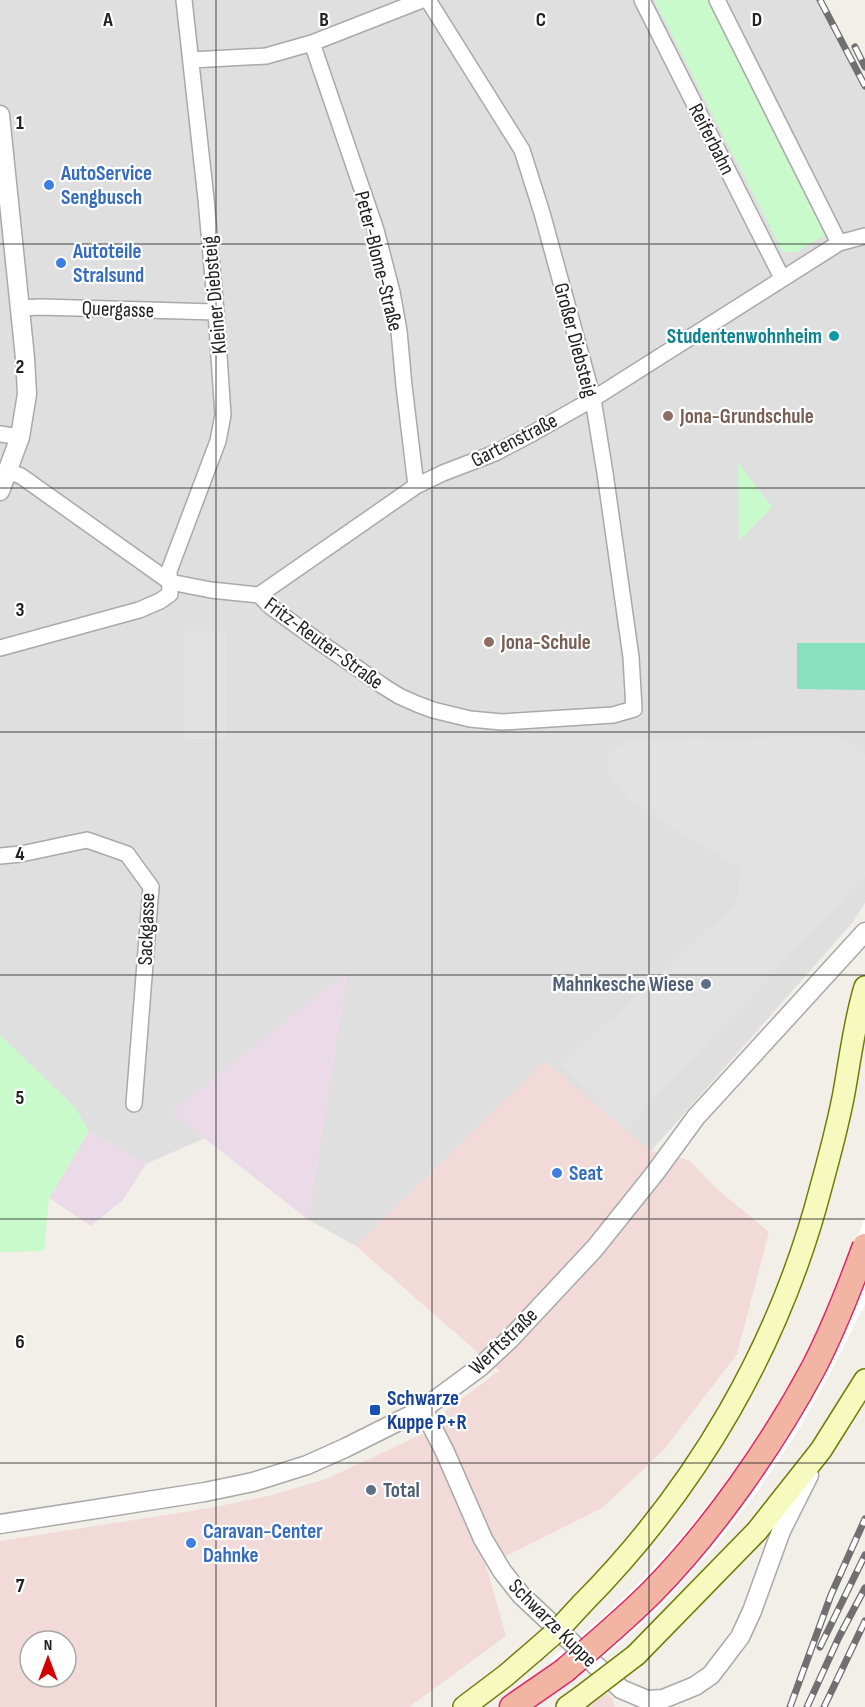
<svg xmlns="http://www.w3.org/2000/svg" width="865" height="1707" viewBox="0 0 865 1707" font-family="'Sofia Sans Condensed',sans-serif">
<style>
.residential{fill:#e0dfdf}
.commercial{fill:#f2dad9;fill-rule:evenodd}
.industrial{fill:#ebdbe8}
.park{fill:#c8facc}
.pitch{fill:#88e0be}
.parking{fill:#e2e2e2}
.pier{fill:#fff}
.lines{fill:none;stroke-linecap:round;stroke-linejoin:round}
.minor-casing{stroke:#a9a9a9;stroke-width:18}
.tertiary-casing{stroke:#a9a9a9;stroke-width:21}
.secondary-casing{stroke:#707d05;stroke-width:24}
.trunk-casing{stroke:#dc2a67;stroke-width:27}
.minor{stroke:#fff;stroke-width:15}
.tertiary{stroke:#fff;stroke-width:18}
.secondary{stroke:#f7fabf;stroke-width:21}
.trunk{stroke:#f2b4a3;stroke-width:24}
.rail-casing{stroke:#707070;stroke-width:7}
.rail{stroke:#fff;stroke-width:4.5;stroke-dasharray:14;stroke-linecap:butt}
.secondary-bridge-casing{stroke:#707d05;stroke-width:24;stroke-linecap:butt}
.trunk-bridge-casing{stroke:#dc2a67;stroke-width:27;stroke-linecap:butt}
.secondary-bridge{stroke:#f7fabf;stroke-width:21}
.trunk-bridge{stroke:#f2b4a3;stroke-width:24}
.grid{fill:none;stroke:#222;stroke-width:1.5;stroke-opacity:0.55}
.shop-dot{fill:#3f7fe0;stroke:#fff;stroke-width:2}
.culture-dot{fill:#0f9aa8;stroke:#fff;stroke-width:2}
.education-dot{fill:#8d6e63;stroke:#fff;stroke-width:2}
.service-dot{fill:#5c6f8a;stroke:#fff;stroke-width:2}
.transit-dot{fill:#1a4fb4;stroke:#fff;stroke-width:2}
.labels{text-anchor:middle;stroke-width:4.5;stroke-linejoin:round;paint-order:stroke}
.street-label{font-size:21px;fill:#222;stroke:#fff}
.shop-label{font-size:21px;font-weight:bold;fill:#366cbe;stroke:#fff;text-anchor:start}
.culture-label{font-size:21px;font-weight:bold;fill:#0d838f;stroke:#fff;text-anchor:end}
.education-label{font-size:21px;font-weight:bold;fill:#785e54;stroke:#fff;text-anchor:start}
.service-label{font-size:21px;font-weight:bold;fill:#4e5e75;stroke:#fff;text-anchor:end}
.transit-label{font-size:21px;font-weight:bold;fill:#164399;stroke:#fff;text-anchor:start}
.grid-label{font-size:20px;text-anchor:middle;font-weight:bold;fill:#222;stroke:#fff;stroke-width:4.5;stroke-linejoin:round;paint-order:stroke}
</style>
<rect width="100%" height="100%" fill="#f2efe9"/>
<!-- residential -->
<path class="residential" d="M 0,0 L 820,0 L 865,86 L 865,903 L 853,922 L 651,1151 L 545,1061 L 356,1246 L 309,1220 L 205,1138 L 146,1164 L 89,1131 L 74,1107 L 0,1035 Z"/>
<!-- commercial -->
<path class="commercial" d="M 545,1061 L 651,1151 L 689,1160 L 717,1189 L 769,1232 L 737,1354 L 663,1451 L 602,1508 L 486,1566 L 506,1636 L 409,1707 L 0,1707 L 0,1541 L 210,1508 L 272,1495 L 326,1479 L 448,1422 L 445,1411 L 499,1371 L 356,1246 ZM 30,1641 L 66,1641 L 66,1677 L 30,1677 Z
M 607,1693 L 612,1698 L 615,1707 L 587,1707 Z"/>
<!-- industrial -->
<path class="industrial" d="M 348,971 L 309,1220 L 171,1112 Z
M 89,1131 L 146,1164 L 123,1200 L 91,1226 L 49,1198 Z"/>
<!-- park -->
<path class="park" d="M 654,0 L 713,0 L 827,234 L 797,252 L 783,252 Z
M 738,463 L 772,507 L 739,541 Z
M 0,1035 L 74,1107 L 89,1131 L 49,1198 L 44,1251 L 0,1252 Z"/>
<!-- pitch -->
<path class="pitch" d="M 797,643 L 865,643 L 865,690 L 797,689 Z"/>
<!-- parking -->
<path class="parking" d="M 184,631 L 226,631 L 226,739 L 185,739 Z
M 841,736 L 865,755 L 865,876 L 625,1130 L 561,1065 L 737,903 L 741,868 L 676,830 L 629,800 L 608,773 L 609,753 L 627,741 Z"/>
<!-- pier -->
<path class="pier" d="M 865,1217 L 865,1304 L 831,1372 L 796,1434 L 760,1488 L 714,1547 L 664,1603 L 622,1642 L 574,1681 L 550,1659 L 602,1618 L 641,1581 L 690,1527 L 735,1470 L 770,1418 L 804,1358 L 841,1282 Z"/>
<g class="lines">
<!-- minor casing -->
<g class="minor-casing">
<path id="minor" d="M 642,0 L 782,278
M 717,0 L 839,243
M 312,43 L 376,230 L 392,292 L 399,331 L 404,386 L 416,486
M 191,60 L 266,56 L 312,43 L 422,0
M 20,308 L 41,307 L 216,312
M 0,434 L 20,437
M 8,471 L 21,476 L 170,582 L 211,590 L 259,595 L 271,607 L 318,641 L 383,686 L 399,696 L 417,704 L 433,710 L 470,719 L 502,722 L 613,715 L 634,709 L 631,657 L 605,473 L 593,399 L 542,213 L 522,150 L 428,0
M 259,595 L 416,486 L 443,473 L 495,453 L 533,433 L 593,399 L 839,243 L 865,236
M 0,648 L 139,610 L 160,601 L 170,594 L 169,571 L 218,441 L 223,415 L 216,312 L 206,199 L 184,0
M 0,856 L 21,854 L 87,840 L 127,854 L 151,887 L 134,1104"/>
</g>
<!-- tertiary casing -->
<g class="tertiary-casing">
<path id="tertiary" d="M 0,115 L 25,358 L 27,394 L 20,437 L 0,491
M 423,1409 L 445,1452 L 483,1539 L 502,1571 L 521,1595 L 621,1689 L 647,1700 L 663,1699 L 695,1686 L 711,1675 L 724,1658 L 740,1637 L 752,1611 L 781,1531 L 809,1475
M 0,1524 L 205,1492 L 253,1482 L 307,1465 L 345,1448 L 423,1409 L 480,1367 L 509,1340 L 595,1248 L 655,1173 L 696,1117 L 865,932"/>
</g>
<!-- secondary casing -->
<g class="secondary-casing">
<path id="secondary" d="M 582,1604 C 697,1488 780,1345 821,1187 C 829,1158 837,1128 843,1098 C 850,1061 854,1023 865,987
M 636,1655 L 757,1531 L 821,1450 L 865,1380
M 464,1707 L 505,1676 L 533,1652
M 567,1707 L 581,1697"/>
</g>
<!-- trunk casing -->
<g class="trunk-casing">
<path id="trunk" d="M 512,1707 L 564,1671"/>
</g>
<!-- minor -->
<use href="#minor" class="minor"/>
<!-- tertiary -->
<use href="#tertiary" class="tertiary"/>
<!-- secondary -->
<use href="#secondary" class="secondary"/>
<!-- trunk -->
<use href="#trunk" class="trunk"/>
<!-- rail casing -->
<g class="rail-casing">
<path id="rail" d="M 820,0 L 865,86
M 855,47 L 865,67
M 820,1647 L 865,1555
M 790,1707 L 831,1595 L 865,1519
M 807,1707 L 839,1637 L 865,1588
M 824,1707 L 865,1621"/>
</g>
<!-- rail -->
<use href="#rail" class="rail"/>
<!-- secondary-bridge casing -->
<g class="secondary-bridge-casing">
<path id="secondary-bridge" d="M 533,1652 L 557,1631 L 582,1604
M 581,1697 L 636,1655"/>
</g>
<!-- trunk-bridge casing -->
<g class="trunk-bridge-casing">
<path id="trunk-bridge" d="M 564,1671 C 594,1645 624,1620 652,1592 C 713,1530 773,1444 814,1367 C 834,1328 850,1287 865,1246"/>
</g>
<!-- secondary-bridge -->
<use href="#secondary-bridge" class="secondary-bridge"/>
<!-- trunk-bridge -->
<use href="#trunk-bridge" class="trunk-bridge"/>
</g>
<!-- grid -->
<path class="grid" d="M 216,0 L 216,1707M 432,0 L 432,1707M 649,0 L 649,1707M 0,244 L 865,244M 0,488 L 865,488M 0,732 L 865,732M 0,975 L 865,975M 0,1219 L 865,1219M 0,1463 L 865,1463"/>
<!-- markers -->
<g class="shop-dot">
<circle cx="49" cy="185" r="6"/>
<circle cx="61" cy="263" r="6"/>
<circle cx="557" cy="1173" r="6"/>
<circle cx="191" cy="1543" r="6"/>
</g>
<circle class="culture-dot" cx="834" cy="336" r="6"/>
<g class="education-dot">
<circle cx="668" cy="416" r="6"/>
<circle cx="489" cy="642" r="6"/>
</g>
<g class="service-dot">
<circle cx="706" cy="984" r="6"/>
<circle cx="371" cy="1490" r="6"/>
</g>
<rect class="transit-dot" x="369" y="1404" width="12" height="12" rx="3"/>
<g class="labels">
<!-- street labels -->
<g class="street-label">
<text transform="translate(712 139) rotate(63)" y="7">Reiferbahn</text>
<text transform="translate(379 261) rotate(76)" y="7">Peter-Blome-Straße</text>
<text transform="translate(214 295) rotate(-95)" y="7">Kleiner Diebsteig</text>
<text transform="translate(118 309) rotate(2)" y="7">Quergasse</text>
<text transform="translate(576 340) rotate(75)" y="7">Großer Diebsteig</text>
<text transform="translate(514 440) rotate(-27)" y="7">Gartenstraße</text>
<text transform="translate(324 643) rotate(36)" y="7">Fritz-Reuter-Straße</text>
<text transform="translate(146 929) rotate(-88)" y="7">Sackgasse</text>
<text transform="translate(503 1341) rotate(-44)" y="7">Werftstraße</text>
<text transform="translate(553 1623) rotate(45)" y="7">Schwarze Kuppe</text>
</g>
<!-- shop labels -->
<g class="shop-label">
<text x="61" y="180">AutoService<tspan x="61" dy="24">Sengbusch</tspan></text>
<text x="73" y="258">Autoteile<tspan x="73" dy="24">Stralsund</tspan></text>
<text x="569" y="1180">Seat</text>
<text x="203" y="1538">Caravan-Center<tspan x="203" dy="24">Dahnke</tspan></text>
</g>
<!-- culture labels -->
<g class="culture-label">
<text x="822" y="343">Studentenwohnheim</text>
</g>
<!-- education labels -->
<g class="education-label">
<text x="680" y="423">Jona-Grundschule</text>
<text x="501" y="649">Jona-Schule</text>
</g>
<!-- service labels -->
<g class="service-label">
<text x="694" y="991">Mahnkesche Wiese</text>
<text x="383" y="1497" text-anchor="start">Total</text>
</g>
<!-- transit labels -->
<g class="transit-label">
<text x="387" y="1405">Schwarze<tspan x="387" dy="24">Kuppe P+R</tspan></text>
</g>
</g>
<g class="grid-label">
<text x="108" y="26">A</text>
<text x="324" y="26">B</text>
<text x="541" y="26">C</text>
<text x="757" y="26">D</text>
<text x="20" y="129">1</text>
<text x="20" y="373">2</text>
<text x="20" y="616">3</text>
<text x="20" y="860">4</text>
<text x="20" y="1104">5</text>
<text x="20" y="1348">6</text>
<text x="20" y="1592">7</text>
</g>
<!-- north arrow -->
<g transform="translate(48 1659)"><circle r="28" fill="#ffffff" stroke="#a7a7a7" stroke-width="1.5"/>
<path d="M0-4.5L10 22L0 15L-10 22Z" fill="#d40000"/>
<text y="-9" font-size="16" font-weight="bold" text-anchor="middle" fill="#222222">N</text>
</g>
</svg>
